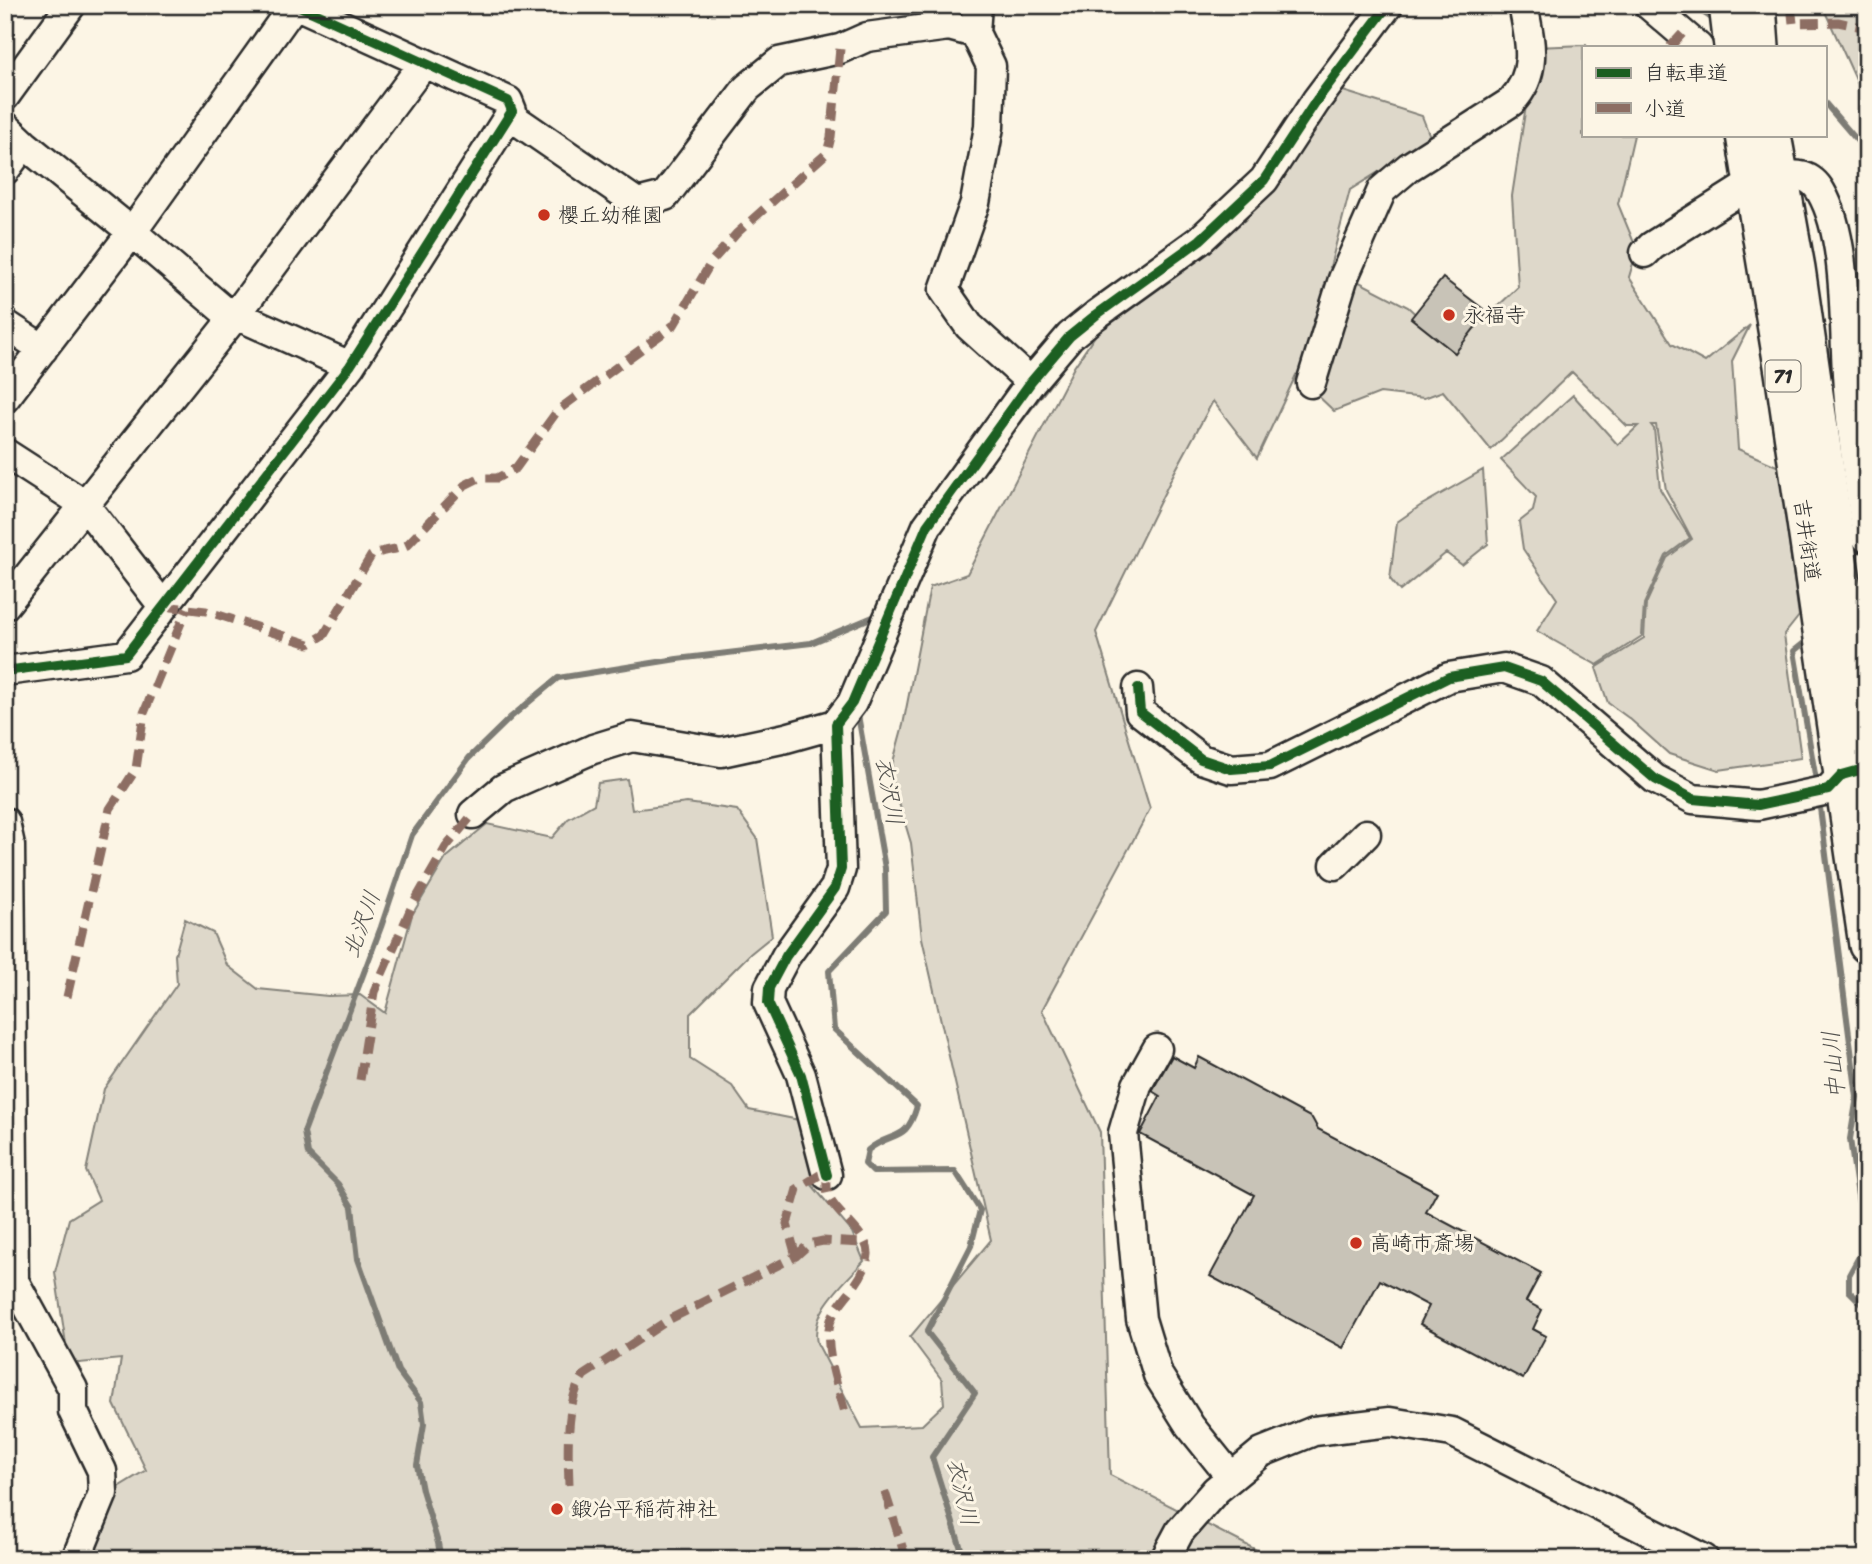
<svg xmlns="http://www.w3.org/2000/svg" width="1872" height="1564" viewBox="0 0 1872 1564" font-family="Sriracha,'Klee One',sans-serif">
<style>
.green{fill:#ded8ca;stroke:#84827a;stroke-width:2}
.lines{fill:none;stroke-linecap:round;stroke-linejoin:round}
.stream{stroke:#7d7b74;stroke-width:6}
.building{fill:#c8c3b7;stroke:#2b2b2b;stroke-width:2}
.minor-casing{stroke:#2b2b2b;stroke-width:33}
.major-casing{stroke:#2b2b2b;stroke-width:40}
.minor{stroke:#fcf5e5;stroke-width:28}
.major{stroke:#fcf5e5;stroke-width:35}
.quiet{stroke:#8d6e63;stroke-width:9;stroke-dasharray:18 9;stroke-linecap:butt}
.cycleway-casing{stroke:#fcf5e5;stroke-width:15}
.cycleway{stroke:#1b5e20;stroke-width:10}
.poi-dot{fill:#c8321e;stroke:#fcf5e5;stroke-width:2.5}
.labels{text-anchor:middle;stroke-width:6;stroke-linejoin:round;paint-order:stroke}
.shield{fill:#fcf5e5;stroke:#6a6863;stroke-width:2}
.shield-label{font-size:19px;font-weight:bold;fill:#2b2b2b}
.poi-label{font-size:21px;fill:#2b2b2b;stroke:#fcf5e5;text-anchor:start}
.street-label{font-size:21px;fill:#2b2b2b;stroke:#fcf5e5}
.water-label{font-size:23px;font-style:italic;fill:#545350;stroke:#fcf5e5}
</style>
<rect width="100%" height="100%" fill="#fcf5e5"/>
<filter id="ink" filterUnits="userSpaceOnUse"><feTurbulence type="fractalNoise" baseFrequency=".0143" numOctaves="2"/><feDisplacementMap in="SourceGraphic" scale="14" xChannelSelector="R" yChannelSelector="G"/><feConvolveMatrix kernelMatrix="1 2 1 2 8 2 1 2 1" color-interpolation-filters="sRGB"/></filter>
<g filter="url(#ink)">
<!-- green -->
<path class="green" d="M 1822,5 L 1867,5 L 1867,104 Z
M 1586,45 L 1587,47 L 1583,47 L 1583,135 L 1634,135 L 1618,204 L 1637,250 L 1629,277 L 1672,344 L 1705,362 L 1750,325 L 1732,361 L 1738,449 L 1779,467 L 1799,616 L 1784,635 L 1801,758 L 1719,770 L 1669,754 L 1630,719 L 1608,703 L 1596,668 L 1644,638 L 1646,604 L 1667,558 L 1692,539 L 1666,490 L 1656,425 L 1651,425 L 1654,429 L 1660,489 L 1690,538 L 1666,556 L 1644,604 L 1642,636 L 1597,665 L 1537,631 L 1557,599 L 1523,549 L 1519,522 L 1533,511 L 1536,497 L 1501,460 L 1573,395 L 1618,445 L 1638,426 L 1627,426 L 1572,372 L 1491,450 L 1443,391 L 1424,398 L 1380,393 L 1334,411 L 1296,375 L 1257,458 L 1213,401 L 1174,473 L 1096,632 L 1150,809 L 1042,1010 L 1100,1132 L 1110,1475 L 1274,1559 L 79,1559 L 110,1492 L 146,1470 L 114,1404 L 121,1359 L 69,1364 L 55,1272 L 69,1219 L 99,1200 L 86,1171 L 104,1089 L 177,984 L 175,955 L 185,919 L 213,933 L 227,965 L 258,989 L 328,996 L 360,995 L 385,1013 L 412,915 L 446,858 L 487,824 L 552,838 L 568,819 L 594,804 L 598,783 L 627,779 L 632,810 L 687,803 L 737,810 L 757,838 L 772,936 L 750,954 L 690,1014 L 690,1059 L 732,1086 L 749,1110 L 799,1120 L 830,1136 L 812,1185 L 852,1232 L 864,1261 C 844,1284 810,1310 817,1343 L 862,1428 L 922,1425 L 944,1404 L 942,1380 L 910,1337 L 991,1240 L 922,938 L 911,843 L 890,773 L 903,725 L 930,587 L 967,574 L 1074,367 L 1101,327 L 1245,220 L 1340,90 L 1422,116 L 1431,139 L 1350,190 L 1330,267 L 1408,307 L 1453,349 L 1518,287 L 1512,196 L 1535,47 Z
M 1483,470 L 1488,544 L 1462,565 L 1446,553 L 1400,591 L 1390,579 L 1397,522 L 1420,506 Z"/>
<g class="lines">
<!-- stream -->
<path class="stream" d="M 1692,5 L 1716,21
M 1825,103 L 1867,152
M 1019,422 L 1066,361
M 1857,601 L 1867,593
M 1810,638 L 1794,651 L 1817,786
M 860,711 L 858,715 L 885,868 L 886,911 L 829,971 L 834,1029 L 917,1106 C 906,1144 893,1130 868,1150 L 865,1164 L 873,1172 L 955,1171 L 980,1210 L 971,1246 L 927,1332 L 975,1393 L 932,1457 L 963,1555 L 961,1559
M 1819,800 L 1857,1097 L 1850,1139 L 1865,1246 L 1849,1275 L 1849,1291 L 1863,1305 L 1867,1306
M 441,1559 L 438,1543 L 422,1490 L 417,1465 L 424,1424 L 421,1402 L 398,1371 L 358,1259 L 352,1207 L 338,1184 L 308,1154 L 304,1132 L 381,927 L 412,835 L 469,758 L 511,717 L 558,678 L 677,659 L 811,643 L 880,614"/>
</g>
<!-- building -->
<path class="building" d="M 1443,278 L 1487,312 L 1455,353 L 1411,318 Z
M 1172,1056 L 1194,1068 L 1199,1057 L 1312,1118 L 1318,1129 L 1437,1192 L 1426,1212 L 1541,1273 L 1526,1301 L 1542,1310 L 1533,1329 L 1546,1336 L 1523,1379 L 1420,1324 L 1429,1306 L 1380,1280 L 1343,1348 L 1210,1276 L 1254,1195 L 1140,1134 L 1160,1096 L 1152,1091 Z"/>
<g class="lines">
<!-- minor casing -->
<g class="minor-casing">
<path id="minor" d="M 1649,5 L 1698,47
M 975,33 L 977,5
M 5,96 L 71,5
M 509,115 L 637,203 L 665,196 L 747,88 L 779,62 L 840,49 L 867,37 L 949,26 L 975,33 L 991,66 L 989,127 L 975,203 L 944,290 L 969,326 L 1031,382
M 5,126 L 24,144 L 132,232 L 221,308 L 350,366
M 5,170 L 24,144
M 1780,176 C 1797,174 1811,174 1821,192 C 1849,240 1843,332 1848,388 C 1852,438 1860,488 1867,538
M 1645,253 L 1652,246 L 1752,183
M 5,324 L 43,349
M 1311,383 L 1343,279 L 1382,190 L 1409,167 L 1511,102 C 1539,73 1530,40 1523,5
M 5,398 L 132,232 L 294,5
M 5,453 L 84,504 L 163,606
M 5,605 L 235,316 L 424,63
M 5,671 L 126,655 L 350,366 L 512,111 L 508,101 L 297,5
M 1138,688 L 1140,712 L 1201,759 L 1231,769 L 1270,766 L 1449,677 L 1504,668 L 1541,681 L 1655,779 L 1693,799 L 1758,805 L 1828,790 L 1842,775 L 1858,771
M 473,814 L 504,788 L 593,749 L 632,737 L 721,752 L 786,738 L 836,724
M 5,822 L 10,845 L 14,1281 L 73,1389 L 73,1411 L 102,1471 L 103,1493 L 76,1559
M 1335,865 L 1366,834
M 1157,1049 L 1137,1085 L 1123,1133 L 1141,1319 L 1158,1375 L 1190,1426 L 1231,1477
M 827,1175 L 801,1075 L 768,1003 L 769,988 L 786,956 L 835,888 L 841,869 L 836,724 L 852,703 L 927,526 L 1031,382 L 1070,336 L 1096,315 L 1200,240 L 1264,180 L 1316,101 L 1388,5
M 1165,1559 L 1180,1531 L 1216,1490 L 1262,1452 L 1314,1431 L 1390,1422 L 1452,1432 L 1704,1559"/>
</g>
<!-- major casing -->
<g class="major-casing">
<path id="major" d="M 1727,5 L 1732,47
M 1758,5 L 1761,47
M 1744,135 L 1783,372 L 1867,945
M 1773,135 L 1797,268 L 1867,755"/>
</g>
<!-- minor -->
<use href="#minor" class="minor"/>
<!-- major -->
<use href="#major" class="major"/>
<!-- quiet -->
<path class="quiet" d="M 1791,5 L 1793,23 L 1838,22 L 1867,28
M 1670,47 L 1683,33
M 163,606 L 206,611 L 309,644 L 324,635 L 371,556 C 383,549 395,551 407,545 L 465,485 L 479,478 L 497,478 L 516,468 L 558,410 L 674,325 L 712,261 L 737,233 L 827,153 L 831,137 L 840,49
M 67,997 L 110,809 L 136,769 L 144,713 L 187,608
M 360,1080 L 374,992 L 412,906 L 446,847 L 473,814
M 827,1175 C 827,1181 826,1191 829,1197 C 836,1214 869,1235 868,1254 C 866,1279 844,1295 833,1315 C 820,1342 839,1388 846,1416
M 796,1256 L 787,1224 L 797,1189 L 826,1171
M 569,1485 C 568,1455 565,1399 584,1375 L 670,1319 L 796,1256 L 809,1244 L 823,1241 L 864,1243
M 885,1492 L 906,1559"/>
<!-- cycleway casing -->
<g class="cycleway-casing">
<path id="cycleway" d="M 5,671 L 126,655 L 350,366 L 512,111 L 508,101 L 297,5
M 1138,688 L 1140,712 L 1201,759 L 1231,769 L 1270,766 L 1449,677 L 1504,668 L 1541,681 L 1655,779 L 1693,799 L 1758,805 L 1828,790 L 1842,775 L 1867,768
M 827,1175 L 801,1075 L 768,1003 L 769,988 L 786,956 L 835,888 L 841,869 L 836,724 L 852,703 L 927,526 L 1031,382 L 1070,336 L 1096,315 L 1200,240 L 1264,180 L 1316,101 L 1388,5"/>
</g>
<!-- cycleway -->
<use href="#cycleway" class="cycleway"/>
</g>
</g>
<!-- markers -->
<g class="poi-dot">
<circle cx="544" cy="215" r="7"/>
<circle cx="1449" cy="315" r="7"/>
<circle cx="1356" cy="1243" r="7"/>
<circle cx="557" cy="1509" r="7"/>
</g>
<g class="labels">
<!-- shield labels -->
<rect class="shield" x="1765.5" y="360.5" width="35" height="31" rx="5"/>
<g class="shield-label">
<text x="1783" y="383">71</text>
</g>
<!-- poi labels -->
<g class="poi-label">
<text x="558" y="222">櫻丘幼稚園</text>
<text x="1463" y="322">永福寺</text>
<text x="1370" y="1250">高崎市斎場</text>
<text x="571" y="1516">鍛冶平稲荷神社</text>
</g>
<!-- street labels -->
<g class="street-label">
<text transform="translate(1807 540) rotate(82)" y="7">吉井街道</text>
</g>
<!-- water labels -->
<g class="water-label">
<text transform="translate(890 791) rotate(80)" y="8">衣沢川</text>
<text transform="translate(361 924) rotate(-70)" y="8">北沢川</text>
<text transform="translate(1833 1065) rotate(-95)" y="8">中山川</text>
<text transform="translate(963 1492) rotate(77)" y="8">衣沢川</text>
</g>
</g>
<!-- margin -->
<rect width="1872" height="1564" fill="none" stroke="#fcf5e5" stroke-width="28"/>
<rect x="14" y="14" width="1844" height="1536" fill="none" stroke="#2b2b2b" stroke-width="2.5" filter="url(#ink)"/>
<!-- legend -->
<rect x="1582" y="46" width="245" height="91" fill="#fcf5e5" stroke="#a8a49b" stroke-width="2"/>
<rect x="1596" y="68" width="35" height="10" fill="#1b5e20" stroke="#a8a49b" stroke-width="2"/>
<text x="1644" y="80" font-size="21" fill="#2b2b2b">自転車道</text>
<rect x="1596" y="103" width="35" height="10" fill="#8d6e63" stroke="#a8a49b" stroke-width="2"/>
<text x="1644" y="116" font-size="21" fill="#2b2b2b">小道</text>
</svg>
